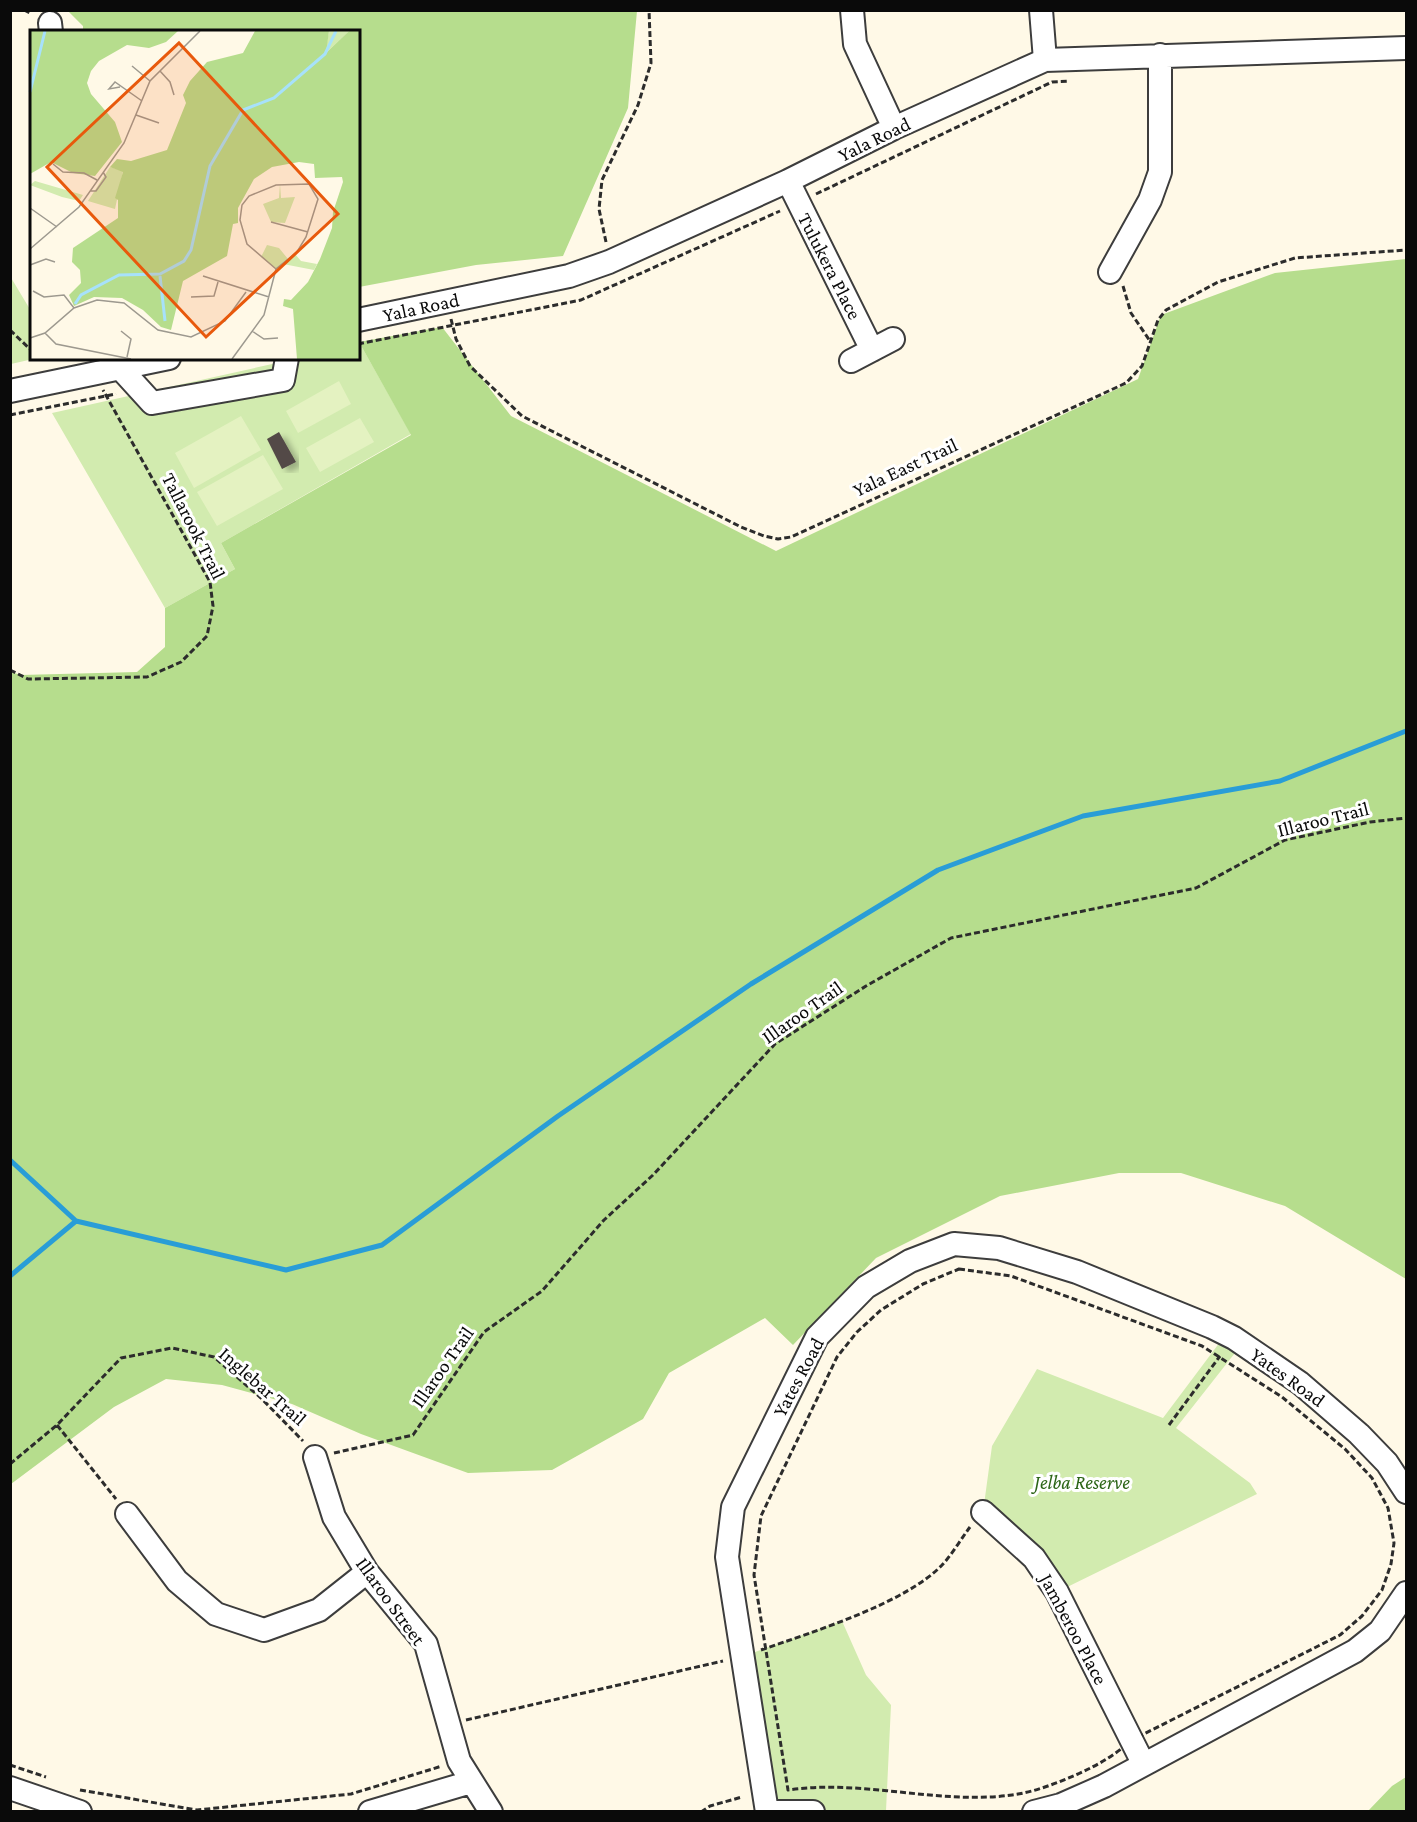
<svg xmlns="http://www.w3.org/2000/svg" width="1417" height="1822" viewBox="0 0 1417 1822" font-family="'Crimson Pro',serif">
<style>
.green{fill:#d2ebaf}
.forest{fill:#b6dd8d}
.pitch{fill:#e4f2c1}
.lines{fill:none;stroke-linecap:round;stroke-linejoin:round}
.stream{stroke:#299dd7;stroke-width:5}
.building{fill:#534a46;filter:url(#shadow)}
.minor-casing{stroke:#3d3d3d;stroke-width:26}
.path{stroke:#2c2c2c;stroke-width:3;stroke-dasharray:6 3;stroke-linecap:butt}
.minor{stroke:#fff;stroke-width:22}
.labels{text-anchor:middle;stroke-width:6;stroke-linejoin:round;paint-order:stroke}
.street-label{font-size:20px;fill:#0a0a0a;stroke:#fff}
.park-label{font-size:20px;font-style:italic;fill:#2c6517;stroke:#fff}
.inset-river{fill:none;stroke:#a7e1fb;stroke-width:3}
.inset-road{fill:none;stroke:#9d998f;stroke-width:1.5}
.view{fill:#e8590c;fill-opacity:0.15;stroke:#e8590c;stroke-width:3}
.inset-edge{fill:none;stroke:#0a0a0a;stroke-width:3}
</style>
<defs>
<filter id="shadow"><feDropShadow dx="6" dy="4" stdDeviation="3" flood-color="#0004"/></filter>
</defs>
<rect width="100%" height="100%" fill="#fff9e7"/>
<!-- green -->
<path class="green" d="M 10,276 L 31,311 L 33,359 L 11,364 Z
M 359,342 L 411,434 L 221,543 L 235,569 L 165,608 L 52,413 L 295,359 L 358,358 Z
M 1226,1334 L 1242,1344 L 1176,1428 L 1250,1483 L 1257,1494 L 1057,1592 L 983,1512 L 992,1446 L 1037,1369 L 1163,1418 Z
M 842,1621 L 866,1675 L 891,1705 L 886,1811 L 767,1811 L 744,1656 Z"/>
<!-- forest -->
<path class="forest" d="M 68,11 L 637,11 L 628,108 L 563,256 L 476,265 L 359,287 L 358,32 L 83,31 L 83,26 Z
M 1406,259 L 1406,1279 L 1285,1206 L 1181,1173 L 1119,1173 L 1000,1196 L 876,1258 L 793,1345 L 765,1318 L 669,1373 L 643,1419 L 552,1470 L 468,1473 L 361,1434 L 292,1404 L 222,1385 L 166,1379 L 114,1407 L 11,1484 L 11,672 L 21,675 L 137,672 L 165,647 L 165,608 L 235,569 L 221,543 L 411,435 L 359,342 L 442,327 L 511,416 L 776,551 L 1138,379 L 1161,315 L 1275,273 Z
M 1406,1777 L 1406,1811 L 1368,1811 L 1392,1786 Z"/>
<!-- pitch -->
<path class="pitch" d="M 339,381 L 351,404 L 298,433 L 286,411 Z
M 241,416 L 261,450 L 194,488 L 175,453 Z
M 360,418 L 374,442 L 320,472 L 306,448 Z
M 263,455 L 283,489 L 217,526 L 197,492 Z"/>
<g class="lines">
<!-- stream -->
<path class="stream" d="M 10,1160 L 76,1221 L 286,1270 L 382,1245 L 558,1116 L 751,984 L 938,870 L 1083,816 L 1280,781 L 1406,731
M 10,1276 L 76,1221"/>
</g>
<!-- building -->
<path class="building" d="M 279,432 L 296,462 L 282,469 L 267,439 Z"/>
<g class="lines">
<!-- minor casing -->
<g class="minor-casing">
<path id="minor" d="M 852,10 L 855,44 L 894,128
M 1041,10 L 1045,60
M 50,23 L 51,32
M 788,181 L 872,350
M 1110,272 L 1150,200 L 1160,172 L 1160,55
M 358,320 L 569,276 L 609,262 L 788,181 L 894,128 L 1045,60 L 1406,48
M 851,361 L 893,339
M 121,369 L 152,403 L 283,380 L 287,358
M 10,391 L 169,358
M 315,1457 L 334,1517 L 367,1572 L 426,1644 L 459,1761 L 491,1812
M 983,1512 L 1034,1558 L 1057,1592 L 1143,1763
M 127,1514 L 177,1581 L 216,1614 L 264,1630 L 319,1610 L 367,1572
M 10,1788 L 80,1812
M 370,1812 L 471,1782
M 767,1812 L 727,1557 L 733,1507 L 817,1337 L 866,1287 L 910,1261 L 954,1244 L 999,1248 L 1077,1272 L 1212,1327 L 1234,1338 L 1300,1383 L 1359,1434 L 1387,1463 L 1406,1492
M 769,1812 L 813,1812
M 1034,1812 L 1061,1805 L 1104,1786 L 1355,1651 L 1380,1631 L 1406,1593"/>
</g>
<!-- path -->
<path class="path" d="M 24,10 L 32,14
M 816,194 L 1052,82 L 1069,81
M 606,242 L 599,209 L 602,180 L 638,105 L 651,63 L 649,10
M 1123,286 L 1131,313 L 1150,341
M 451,319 L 456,339 L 470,366 L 522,416 L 741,527 L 764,536 L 778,539 L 791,537 L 1126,383 L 1142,366 L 1158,320 L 1166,310 L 1218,282 L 1295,258 L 1406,250
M 10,330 L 32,351
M 358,344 L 581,300 L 780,211
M 10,415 L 116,394
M 10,670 L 28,679 L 147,677 L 181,662 L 207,636 L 213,606 L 210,582 L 103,390
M 959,1269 L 1011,1276 L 1202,1346 L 1282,1397 L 1345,1449 L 1372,1478 L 1388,1508 L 1394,1543 L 1391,1564 L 1382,1590 L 1362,1616 L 1340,1635 L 1132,1740 C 1115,1755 1098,1765 1078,1774 C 1057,1783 1035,1792 1012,1795 C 938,1805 863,1779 788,1790 L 754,1575 L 761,1516 L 837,1357 L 857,1332 L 881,1310 L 923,1284 Z
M 57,1425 L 116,1499
M 1169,1425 L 1220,1356
M 334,1453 L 413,1435 L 484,1332 L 542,1291 L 604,1220 L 653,1175 L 775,1044 L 866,986 L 951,938 L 1196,888 L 1285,840 L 1370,822 L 1406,818
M 10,1464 L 57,1425 L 121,1358 L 172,1348 L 214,1357 L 261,1398 L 303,1441
M 761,1650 C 812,1632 907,1603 943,1564 C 953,1553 961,1539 970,1527
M 466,1720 L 723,1661
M 10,1765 L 46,1777
M 80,1790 L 197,1810 L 351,1794 L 442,1766
M 701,1812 L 710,1806 L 742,1797"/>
<!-- minor -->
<use href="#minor" class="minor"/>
</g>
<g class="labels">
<!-- street labels -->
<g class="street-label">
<text transform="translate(874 139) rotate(-26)" y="7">Yala Road</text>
<text transform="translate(830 266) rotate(63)" y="7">Tulukera Place</text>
<text transform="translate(421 307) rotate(-12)" y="7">Yala Road</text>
<text transform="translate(905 467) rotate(-25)" y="7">Yala East Trail</text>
<text transform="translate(194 526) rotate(63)" y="7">Tallarook Trail</text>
<text transform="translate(1323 819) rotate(-14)" y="7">Illaroo Trail</text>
<text transform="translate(802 1012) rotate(-35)" y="7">Illaroo Trail</text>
<text transform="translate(442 1367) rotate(-55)" y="7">Illaroo Trail</text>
<text transform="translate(798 1377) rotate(-62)" y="7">Yates Road</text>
<text transform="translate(1288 1377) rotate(36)" y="7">Yates Road</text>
<text transform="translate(263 1386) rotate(41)" y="7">Inglebar Trail</text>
<text transform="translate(391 1601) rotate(54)" y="7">Illaroo Street</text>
<text transform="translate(1074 1629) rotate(62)" y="7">Jamberoo Place</text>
</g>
<!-- park labels -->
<g class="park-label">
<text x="1082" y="1489">Jelba Reserve</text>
</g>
</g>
<!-- overview -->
<g transform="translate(30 30)">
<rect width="330" height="330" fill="#fff9e7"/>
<path d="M 299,1 L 319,1 L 295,24 ZM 80,137 L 93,141 L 85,179 L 58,171 ZM 5,151 L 53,165 L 49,171 L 32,167 L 0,155 ZM 250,154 L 251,168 L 265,167 L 255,193 L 241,192 L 233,174 L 249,168 ZM 237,215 L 249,218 L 258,229 L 265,224 L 271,231 L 287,234 L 284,240 L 253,234 L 246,239 L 231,227 Z" fill="#d2ebaf"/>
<path d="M 0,1 L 148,1 L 136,12 L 119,18 L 97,15 L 69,31 L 61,41 L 57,53 L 61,64 L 85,92 L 92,112 L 65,146 L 43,143 L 21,132 L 0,144 ZM 225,1 L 299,1 L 296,23 L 319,1 L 330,1 L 330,329 L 267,329 L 263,279 L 253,276 L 254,269 L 261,270 L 278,252 L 290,229 L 302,198 L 303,182 L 313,152 L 312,147 L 285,148 L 284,134 L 269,132 L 242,137 L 224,149 L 208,178 L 208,193 L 203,194 L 197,226 L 153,251 L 141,300 L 131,297 L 113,280 L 92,268 L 64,267 L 44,276 L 39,265 L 51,253 L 50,240 L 42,232 L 43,218 L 88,188 L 88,170 L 85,168 L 93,142 L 80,137 L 87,129 L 101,131 L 137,120 L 156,73 L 153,65 L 160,51 L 177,32 L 213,23 Z" fill="#b6dd8d"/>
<path class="inset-river" d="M 0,62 L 15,1M 130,246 L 135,291M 45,274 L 51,265 L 89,245 L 130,244 L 154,231 L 161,220 L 180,136 L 213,80 L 244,68 L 295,24 L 306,1"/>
<path class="inset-road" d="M 102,36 L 120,51M 130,41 L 140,52 L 144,65M 90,57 L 79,59 L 85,52 L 112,71M 106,85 L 129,93M 23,134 L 33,142 L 54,143 L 67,150M 60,161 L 66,161 L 76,147 L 73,142M 0,178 L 27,197M 241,192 L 278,202M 0,219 L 49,177 L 94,113 L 120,51 L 170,1M 0,235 L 16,229 L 25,232M 173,246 L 239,267M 3,261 L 14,267 L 34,265 L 44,278M 161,267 L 184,266 L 188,252M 91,301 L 101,309 L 97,327M 222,301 L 234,309 L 248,308M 15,303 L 26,314 L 101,329M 0,308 L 15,303 L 44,278 L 67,270 L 94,273 L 128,300 L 161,307 L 195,291 L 216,262M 202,329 L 234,285 L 246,239 L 267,222 L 276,207 L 288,169 L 279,154 L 246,155 L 219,166 L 212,175 L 210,190 L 217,214 L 246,239"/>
<path class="view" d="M 149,13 L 308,184 L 176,307 L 17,137 Z"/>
<rect width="330" height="330" class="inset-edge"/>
</g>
<!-- border -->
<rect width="1417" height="1822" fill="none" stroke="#0a0a0a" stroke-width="24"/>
</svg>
